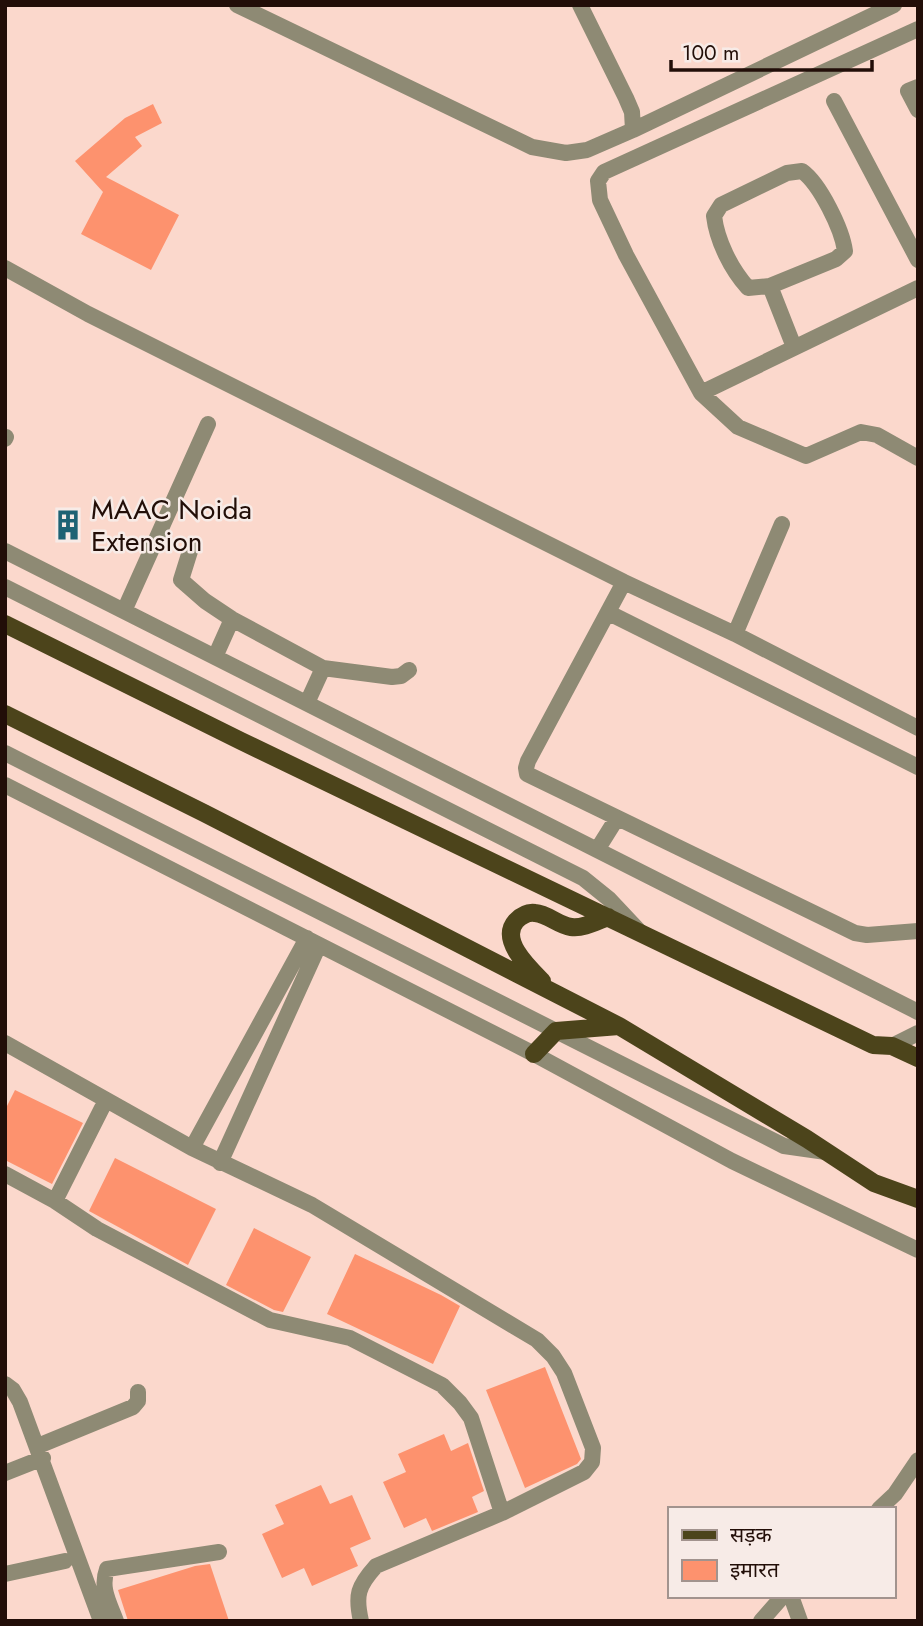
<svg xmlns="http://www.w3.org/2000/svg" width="923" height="1626" viewBox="0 0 923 1626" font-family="Jost,'Noto Sans Devanagari',sans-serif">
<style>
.building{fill:#fd926e}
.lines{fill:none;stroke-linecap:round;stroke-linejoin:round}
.minor{stroke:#8e8a74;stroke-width:16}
.major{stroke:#4c441b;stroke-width:18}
.labels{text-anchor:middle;stroke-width:5;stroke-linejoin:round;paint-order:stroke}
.poi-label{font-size:28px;fill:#220e08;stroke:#f7ebe7;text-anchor:start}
</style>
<rect width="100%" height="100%" fill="#fbd8cc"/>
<!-- building -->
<path class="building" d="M 153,104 L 162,123 L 135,137 L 142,146 L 106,177 L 179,215 L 151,270 L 81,234 L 103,192 L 75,161 L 125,118 Z
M 15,1090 L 83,1123 L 52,1184 L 5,1160 L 5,1110 Z
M 115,1158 L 216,1209 L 188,1265 L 89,1211 Z
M 254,1228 L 311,1257 L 283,1312 L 274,1310 L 226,1285 Z
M 355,1254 L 441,1295 L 460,1306 L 433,1364 L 327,1314 Z
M 545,1367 L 581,1459 L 577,1464 L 525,1488 L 486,1390 Z
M 444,1434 L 451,1451 L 468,1443 L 484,1491 L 472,1497 L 478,1512 L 432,1531 L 426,1518 L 404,1528 L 383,1482 L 406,1472 L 398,1454 Z
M 321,1485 L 330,1504 L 352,1495 L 371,1539 L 350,1548 L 358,1566 L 312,1586 L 304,1568 L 282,1578 L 262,1534 L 284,1524 L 275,1505 Z
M 210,1564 L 229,1621 L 128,1621 L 118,1590 L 195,1566 Z"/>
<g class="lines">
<!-- minor -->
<path class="minor" d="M 237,5 L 532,147 L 566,153 L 587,150 L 633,130 L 894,5
M 580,5 L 626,98 L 632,112 L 633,130
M 918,29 L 604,172 L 598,181 L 600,200 L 626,255 L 701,393 L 738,427 L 806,456 L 861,432 L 877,435 L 918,458
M 918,87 L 908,91 L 918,110
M 834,101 L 918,260
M 802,171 C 820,184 842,229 845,251 L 836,259 L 770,286 L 748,288 C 731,269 717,241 714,216 L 721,205 L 787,173 Z
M 5,268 L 88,314 L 624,582 L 735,634 L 918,728
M 770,286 L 794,347
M 701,393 L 918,288
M 5,439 L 6,437
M 191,548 L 181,580 L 205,601 L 232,619 L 323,668 L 392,677 L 401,676 L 409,670
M 5,551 L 918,1012
M 624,582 L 528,761 L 526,768 L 527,774 L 855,933 L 867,935 L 918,931
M 5,587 L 583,878 L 609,899 L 640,932
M 124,611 L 208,424
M 609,613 L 918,767
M 735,634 L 782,524
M 215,657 L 232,619
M 307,703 L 323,668
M 5,753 L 784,1146 L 826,1152
M 5,785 L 534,1054 L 732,1161 L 918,1250
M 597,850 L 617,818
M 5,1043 L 192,1148 L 312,1205 L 537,1340 L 553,1356 L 564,1373 L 593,1448 L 592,1462 L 584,1472 L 502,1513 L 376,1566 C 358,1586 355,1595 361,1621
M 892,1046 L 918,1033
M 192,1148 L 307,938
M 220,1163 L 319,945
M 5,1174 L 55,1201 L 97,1229 L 270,1320 L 350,1338 L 442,1385 L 460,1403 L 471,1418 L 502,1513
M 55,1201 L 106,1100
M 5,1384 L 13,1390 L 20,1402 L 101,1621
M 38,1446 L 133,1407 L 138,1401 L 138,1392
M 5,1473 L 43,1458
M 879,1509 L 895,1494 L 918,1460
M 5,1574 L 65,1561
M 791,1596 L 800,1621
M 116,1621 C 109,1602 100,1588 107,1569 L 219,1552
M 761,1621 L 783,1596"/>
<!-- major -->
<path class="major" d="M 5,624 L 241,741 L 873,1045 L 892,1046 L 918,1058
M 5,714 L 204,813 L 619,1026 L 807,1139 L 874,1183 L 918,1199
M 542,981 C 529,968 499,940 516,921 C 521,916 528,912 535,913 C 548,914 558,925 571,927 C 583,929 597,921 608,917
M 534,1054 L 556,1031 L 619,1026"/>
</g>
<!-- icons -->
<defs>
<g id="building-bare" transform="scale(2.415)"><path d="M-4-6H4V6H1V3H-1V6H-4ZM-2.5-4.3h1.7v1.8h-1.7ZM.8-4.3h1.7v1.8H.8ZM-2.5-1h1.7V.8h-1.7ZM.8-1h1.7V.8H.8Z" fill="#1e6274" stroke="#f7ebe7" stroke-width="2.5" paint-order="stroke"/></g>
</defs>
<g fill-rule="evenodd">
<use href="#building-bare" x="68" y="525"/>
</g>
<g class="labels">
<!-- poi labels -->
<g class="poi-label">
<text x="91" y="519">MAAC Noida<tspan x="91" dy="32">Extension</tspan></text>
</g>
</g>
<!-- border -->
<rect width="923" height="1626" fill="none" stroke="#220e08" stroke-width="14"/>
<!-- legend -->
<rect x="668" y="1507" width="228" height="91" fill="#f7ebe7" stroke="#a2938e" stroke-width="2"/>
<rect x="682" y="1530" width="35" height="10" fill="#4c441b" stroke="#a2938e" stroke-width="2"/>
<text x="730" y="1542" font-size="21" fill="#220e08">सड़क</text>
<rect x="682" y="1560" width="35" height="21" fill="#fd926e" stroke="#a2938e" stroke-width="2"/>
<text x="730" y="1577" font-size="21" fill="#220e08">इमारत</text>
<!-- scale -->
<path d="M671 60v10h201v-10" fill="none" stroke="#220e08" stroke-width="3.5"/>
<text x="682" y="60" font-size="21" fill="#220e08" stroke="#f7ebe7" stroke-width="5" paint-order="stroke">100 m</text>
</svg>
